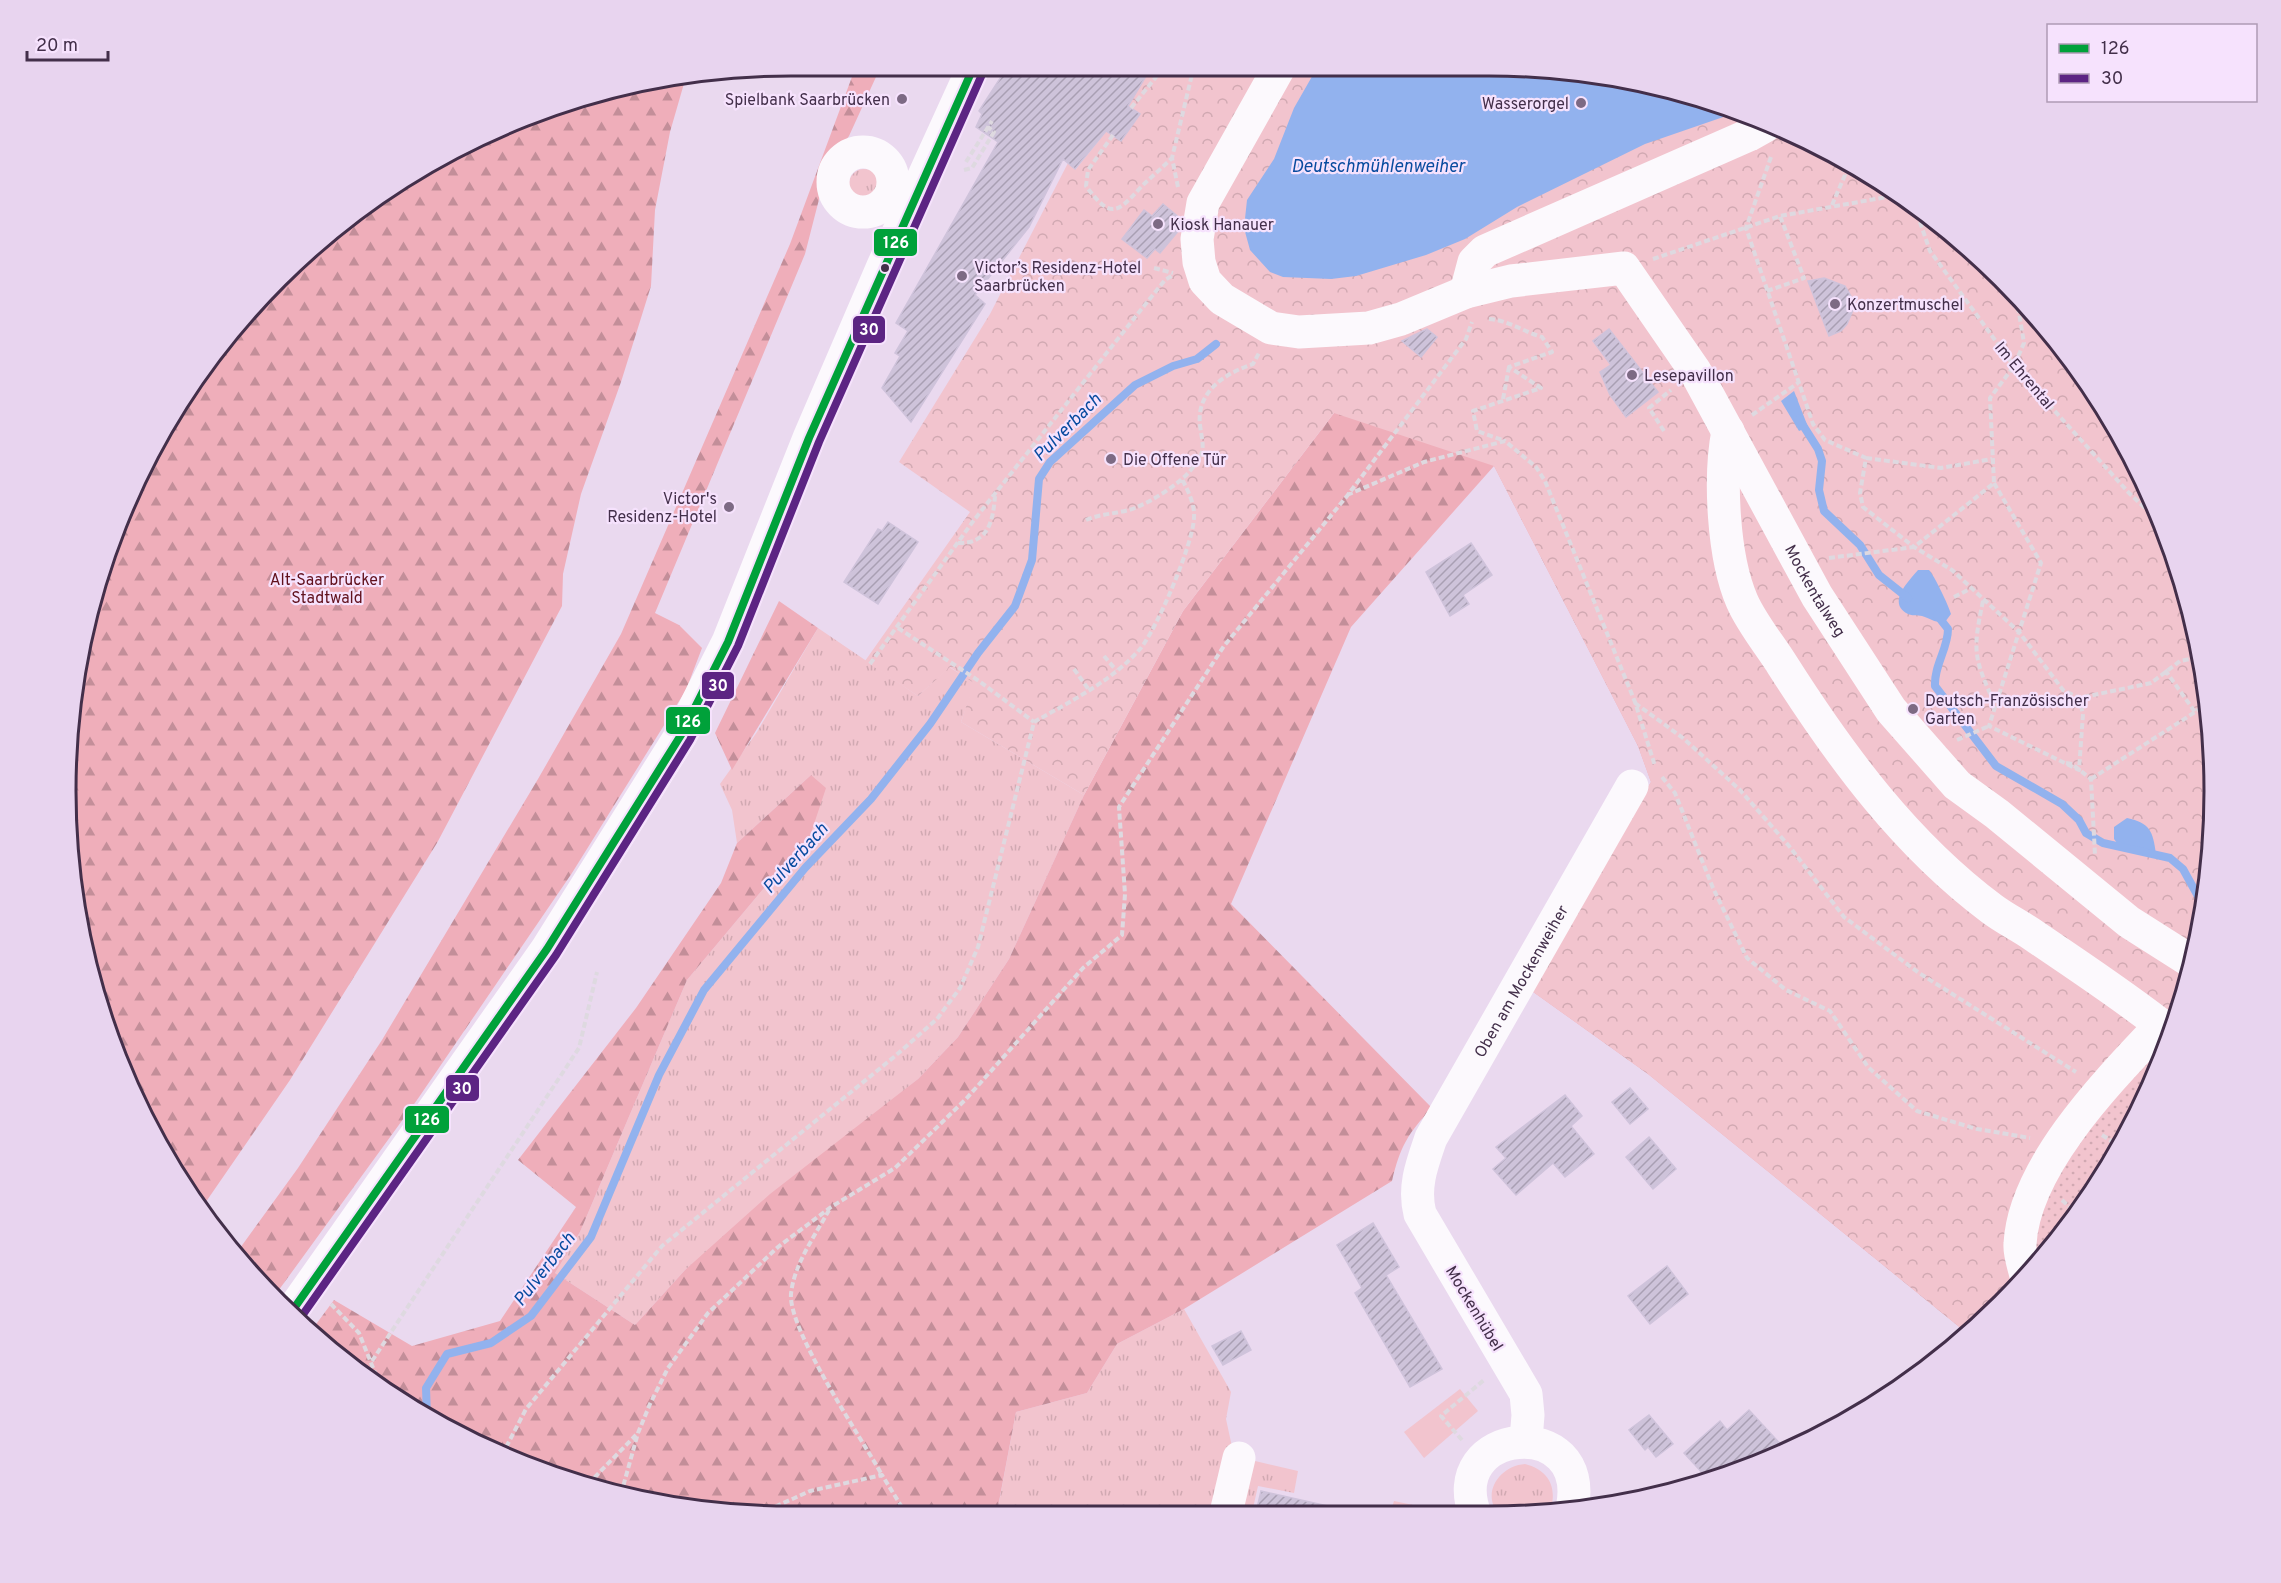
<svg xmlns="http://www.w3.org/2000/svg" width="2281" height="1583" viewBox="0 0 2281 1583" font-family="Overpass,sans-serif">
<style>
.grass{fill:url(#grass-tufts)}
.forest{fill:url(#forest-firs)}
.park{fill:url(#park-crowns)}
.garden{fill:url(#garden-dots)}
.pitch{fill:#f2c4ce}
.water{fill:#92b2ee}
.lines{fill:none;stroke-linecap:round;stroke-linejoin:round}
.stream{stroke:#92b2ee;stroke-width:8}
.building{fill:url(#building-hatch);stroke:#cfc3db;stroke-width:1.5}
.path{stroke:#ded9e0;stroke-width:4;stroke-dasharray:6 3;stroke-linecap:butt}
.minor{stroke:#fcf9fd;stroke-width:33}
.major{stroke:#fcf9fd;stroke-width:33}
.bus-1-casing{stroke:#f6e2fd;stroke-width:12}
.bus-2-casing{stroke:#f6e2fd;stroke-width:12}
.bus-1{stroke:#00a13a;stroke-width:8}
.bus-2{stroke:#5c2483;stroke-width:8}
.poi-dot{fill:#7d6a84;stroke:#f6e2fd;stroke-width:2}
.bus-dot{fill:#432f4a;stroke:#f6e2fd;stroke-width:2}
.labels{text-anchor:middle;stroke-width:4.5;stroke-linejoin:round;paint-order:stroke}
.poi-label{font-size:16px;fill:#432f4a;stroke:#f6e2fd;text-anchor:start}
.street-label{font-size:16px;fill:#432f4a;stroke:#f6e2fd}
.park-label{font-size:16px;fill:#61111d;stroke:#f6e2fd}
.water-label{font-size:18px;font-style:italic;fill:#084b9f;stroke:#f6e2fd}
.rim{fill:none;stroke:#432f4a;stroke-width:3}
.line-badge{stroke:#f6e2fd;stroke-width:2}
.badge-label{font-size:16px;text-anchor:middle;font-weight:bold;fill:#fff}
</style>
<defs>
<pattern id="grass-tufts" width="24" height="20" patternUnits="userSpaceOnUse" patternTransform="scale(1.5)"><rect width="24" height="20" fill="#f2c4ce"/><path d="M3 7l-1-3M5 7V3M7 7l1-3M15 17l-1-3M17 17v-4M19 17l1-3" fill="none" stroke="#d1a9b2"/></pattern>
<pattern id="forest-firs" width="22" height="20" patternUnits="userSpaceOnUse" patternTransform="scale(1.5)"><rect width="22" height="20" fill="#efaeba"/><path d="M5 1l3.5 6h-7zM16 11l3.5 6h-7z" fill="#c38e99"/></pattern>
<pattern id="park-crowns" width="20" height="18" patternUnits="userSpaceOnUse" patternTransform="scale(1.5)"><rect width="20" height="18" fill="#f2c4ce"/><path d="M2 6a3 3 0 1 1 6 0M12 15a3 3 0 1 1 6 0" fill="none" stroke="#d1a9b2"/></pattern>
<pattern id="garden-dots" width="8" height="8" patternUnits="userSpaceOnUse" patternTransform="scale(1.5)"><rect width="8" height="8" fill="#f2c4ce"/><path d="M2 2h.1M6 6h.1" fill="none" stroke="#d1a9b2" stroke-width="1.8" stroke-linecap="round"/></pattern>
<pattern id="building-hatch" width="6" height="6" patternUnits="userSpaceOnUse" patternTransform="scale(1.5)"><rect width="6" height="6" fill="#cec3da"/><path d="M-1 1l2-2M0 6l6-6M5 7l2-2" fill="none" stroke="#a99fb3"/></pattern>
</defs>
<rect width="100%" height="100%" fill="#ead9ef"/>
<!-- grass -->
<path class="grass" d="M849 184a15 15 0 1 1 30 0a15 15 0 1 1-30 0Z
M 818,628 L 918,696 L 949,667 L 975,683 L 961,722 L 1084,795 L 1009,959 L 958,1037 L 918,1079 L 685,1270 L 635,1325 L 555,1273 L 580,1232 L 687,980 L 790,857 L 808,842 L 811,775 L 737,843 L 732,810 L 720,784 L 757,732 Z
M 1184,1309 L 1231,1392 L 1226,1419 L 1234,1456 L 1298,1471 L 1294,1493 L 1258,1486 L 1251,1517 L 1010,1517 L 998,1508 L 1016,1412 L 1087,1393 L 1117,1344 Z
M 1525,1464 C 1549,1470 1558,1488 1550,1511 L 1500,1516 C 1480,1494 1499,1466 1525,1464 Z
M 1394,1501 L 1437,1510 L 1435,1517 L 1390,1514 Z"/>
<!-- forest -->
<path class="forest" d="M 856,66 L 881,66 L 849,136 L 834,155 L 825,176 L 805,254 L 655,613 L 679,625 L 702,648 L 686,690 L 572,873 L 417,1100 L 273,1298 L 235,1255 L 298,1168 L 382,1040 L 538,779 L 621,634 L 790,244 Z
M 685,80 L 670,132 L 655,210 L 651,286 L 621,382 L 581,494 L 563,574 L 562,606 L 437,843 L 290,1080 L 201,1209 L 141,1113 L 80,933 L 68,839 L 72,697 L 121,514 L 188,389 L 246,313 L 389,188 L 514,121 L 603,91 Z
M 1457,344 L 2002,1305 L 1968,1334 L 1648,1074 L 1529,989 L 1651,782 L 1638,746 L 1494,466 L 1351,627 L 1231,904 L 1432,1108 C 1408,1133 1400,1147 1392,1181 L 1184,1309 L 1117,1344 L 1087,1393 L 1016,1412 L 998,1507 L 1010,1517 L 792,1517 L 650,1503 L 514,1462 L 388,1395 L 311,1331 L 334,1300 L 412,1346 L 500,1321 L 576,1207 L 518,1160 L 636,1008 L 721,883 L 737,843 L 811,775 L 826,788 L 808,842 L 790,857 L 687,980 L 580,1232 L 555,1273 L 635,1325 L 685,1270 L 770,1194 L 918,1079 L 958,1037 L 1009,959 L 1084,795 L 1183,611 L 1334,413 Z
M 779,601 L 818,628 L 732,770 L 715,733 Z"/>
<!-- park -->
<path class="park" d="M 1117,66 L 1490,66 L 1631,80 L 1811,141 L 1931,216 L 2003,279 L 2093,389 L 2160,514 L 2201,650 L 2215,792 L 2201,933 L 2160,1069 L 2093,1195 L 2002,1305 L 1968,1334 L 1648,1074 L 1529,989 L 1651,782 L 1638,746 L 1494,466 L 1334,413 L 1183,611 L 1084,795 L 961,722 L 974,683 L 950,667 L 918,696 L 865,661 L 970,512 L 899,462 L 990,314 L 1068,163 L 1076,169 L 1105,133 Z"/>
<!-- garden -->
<path class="garden" d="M 2171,1033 L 2160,1069 L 2093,1195 L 2026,1276 L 2028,1202 Z"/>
<!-- pitch -->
<path class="pitch" d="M 1460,1389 L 1478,1411 L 1424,1458 L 1404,1432 Z"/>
<!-- water -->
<path class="water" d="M 1318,66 L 1490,66 L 1631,80 L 1732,114 L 1645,144 L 1517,207 L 1465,239 L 1426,255 L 1356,276 L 1331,279 L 1283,277 L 1270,272 L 1250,250 L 1244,228 L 1247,200 L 1274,159 L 1294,108 Z
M 1794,391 L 1808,427 L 1799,431 L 1781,401 Z
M 1918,570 L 1929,570 C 1934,575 1949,606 1951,614 L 1945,622 C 1935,623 1931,619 1922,616 C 1917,615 1912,616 1908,614 C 1886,603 1909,581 1918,570 Z
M 2127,818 C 2150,823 2153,831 2156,854 L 2121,848 L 2114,839 L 2114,827 Z"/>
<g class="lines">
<!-- stream -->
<path class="stream" d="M 1799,419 L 1818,449 L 1822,461 L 1819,490 L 1824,511 L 1860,545 L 1879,575 L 1908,598
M 1937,615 L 1948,629 C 1948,649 1934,665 1935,686 L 1996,766 L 2062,804 L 2079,820 L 2086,833 L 2103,843 L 2170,858 L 2183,869 L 2199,898 L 2204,902
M 427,1416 L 426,1388 L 447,1354 L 491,1343 L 531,1316 L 591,1237 L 659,1075 L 704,990 L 805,868 L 871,799 L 930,724 L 978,653 L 1015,606 L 1032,560 L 1039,479 L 1050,462 L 1135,385 L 1173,366 L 1197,359 L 1216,344"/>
</g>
<!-- building -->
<path class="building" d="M 1008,66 L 1152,66 L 1128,106 L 1140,114 L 1121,141 L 1106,131 L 1075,169 L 1063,159 L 1029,227 L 975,295 L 985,304 L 911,422 L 882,388 L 900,356 L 895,353 L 908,331 L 896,323 L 998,142 L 976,127 L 982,114 L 979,111 Z
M 1163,204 L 1181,219 L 1180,229 L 1160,253 L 1155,249 L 1147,258 L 1122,239 L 1144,210 L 1152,216 Z
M 1824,278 L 1845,286 L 1852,298 L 1853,310 L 1847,324 L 1841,331 L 1829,336 L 1808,281 Z
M 1427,329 L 1437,337 L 1421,357 L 1402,341 Z
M 1609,329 L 1658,392 L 1626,417 L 1610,395 L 1600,372 L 1611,365 L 1593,341 Z
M 888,522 L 918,542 L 878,604 L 844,582 L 878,529 L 882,531 Z
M 1471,543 L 1492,575 L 1463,595 L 1469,604 L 1450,616 L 1426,572 Z
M 1630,1088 L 1648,1109 L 1630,1124 L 1612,1102 Z
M 1565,1095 L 1582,1116 L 1571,1126 L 1594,1154 L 1565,1177 L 1553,1163 L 1516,1195 L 1493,1169 L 1506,1158 L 1496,1147 Z
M 1649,1137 L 1676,1169 L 1653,1189 L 1626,1157 Z
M 1373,1223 L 1399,1267 L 1386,1275 L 1442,1369 L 1410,1387 L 1355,1293 L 1362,1288 L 1337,1245 Z
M 1667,1266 L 1688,1294 L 1650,1324 L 1628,1296 Z
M 1241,1331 L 1251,1350 L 1223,1365 L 1212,1346 Z
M 1749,1410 L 1786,1450 L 1706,1477 L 1684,1453 L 1720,1421 L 1727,1430 Z
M 1649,1415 L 1673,1444 L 1656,1457 L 1648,1447 L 1645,1450 L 1629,1430 Z
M 1261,1491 L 1337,1508 L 1336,1517 L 1255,1517 Z"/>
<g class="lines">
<!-- path -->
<path class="path" d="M 1131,108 L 1165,66
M 1113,135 L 1088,170 L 1086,186 C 1110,218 1116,215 1141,187 C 1151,177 1162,168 1172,158
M 1771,157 L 1746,228 L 1813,424 L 1825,440 L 1866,458 L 1860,493 L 1863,507 L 1914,547 L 1952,570 L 2019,632 L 2063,690 L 2079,698 L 2151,683 L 2180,661 L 2190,659 L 2203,667
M 966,162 L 992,121
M 964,170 L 972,168 L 994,132 L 988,127
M 1178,187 L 1172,158 L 1194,66
M 1832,205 L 1845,175 L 1841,160
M 1914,205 L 1930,251 L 2014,366 L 2129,493 L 2163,525
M 1653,259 L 1780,216 L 1898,195
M 1154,268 L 1173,273
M 1767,291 L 1804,278 L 1780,216
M 1489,319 C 1508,320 1524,332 1542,337 L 1552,352 L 1509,367 L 1541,388 L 1473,411 L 1477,431 L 1505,441
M 1503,399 L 1509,367
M 1752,415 L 1798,383
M 1664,431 L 1649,408 L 1671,390
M 1866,458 L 1941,468 L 1992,459
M 1994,483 L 2041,563 L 1989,726 L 2079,770 L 2083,714 L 2079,698
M 1347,495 L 1424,462 L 1505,441 L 1536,467 L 1545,481 L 1635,702 L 1655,766
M 1086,520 C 1102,513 1119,514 1135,508 C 1152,501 1178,485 1190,471 C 1207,451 1203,448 1200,425 C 1196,391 1226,373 1253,364 L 1259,353
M 958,543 C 988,544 993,522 995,496
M 1829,558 L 1914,547 L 1994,483 L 1990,398 L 2014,366 L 2024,343 L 2016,295
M 1954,597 L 1970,589
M 1983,601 C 1972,653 1974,657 1995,705
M 898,628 L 979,681 L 1034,722
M 1104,656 L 1116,670
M 870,664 L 974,520 L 1140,311 L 1165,280 L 1173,275
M 1074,669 L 1089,690
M 2165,670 L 2195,712
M 1635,703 L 1683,738 L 1740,790 L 1789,846 L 1844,917 L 1919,973 L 2076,1072
M 1957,740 L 1989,726
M 2066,763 L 2072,764 L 2091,779 L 2095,855
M 1662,777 L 1675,793 L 1713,888 L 1747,958 L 1786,990 L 1830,1011 L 1868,1067 L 1917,1111 L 1977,1129 L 2030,1138
M 2091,779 L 2206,705
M 2102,1135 L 2119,1146
M 2062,1200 L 2077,1214
M 829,1210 C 815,1236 794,1264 791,1294 C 788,1330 862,1439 882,1475
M 331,1304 L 359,1333 L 382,1390
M 372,1361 L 579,1048 L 597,972
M 1462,1440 L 1441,1416 L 1484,1380
M 502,1455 L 526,1409 L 662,1246 L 894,1057 L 937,1019 L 960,988 L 978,947 L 1034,722 C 1071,701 1112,681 1140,649 C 1157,629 1193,544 1194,518 C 1195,504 1188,491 1182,479
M 588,1484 L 636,1435
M 621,1494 L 638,1433 L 650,1404 L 668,1368 L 708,1313 L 778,1247 L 831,1207 L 895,1168 L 966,1099 L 1083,968 L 1122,935 L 1125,894 L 1119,807 L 1224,646 L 1347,496 L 1466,339 L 1472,322
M 759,1514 L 810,1491 L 882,1475 L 908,1517"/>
<!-- minor -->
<g class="minor">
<path id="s1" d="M 1280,66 L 1203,203 L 1197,239 L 1199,262 L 1205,281 L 1222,299 L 1271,328 L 1299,332 L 1369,328 L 1401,319 L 1466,292 L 1511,281 L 1624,268 L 1695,371 L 1817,596 L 1891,710 L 1957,785 L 1997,814 L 2129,922 L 2192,962"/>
<circle cx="863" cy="182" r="30"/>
<path d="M 1466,292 L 1474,262 L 1485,251 L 1749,135 L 1765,126"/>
<path d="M 1728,431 C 1719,477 1723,557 1742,601 C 1752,624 1770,645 1783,666 C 1841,757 1905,844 1992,909 C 2004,918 2018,925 2030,933 C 2078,966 2126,997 2171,1033"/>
<path d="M 2026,1276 C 2024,1266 2019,1254 2020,1244 C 2024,1166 2109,1080 2161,1025"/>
<path id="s2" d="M 1526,1440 L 1528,1415 L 1526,1394 L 1420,1214 C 1413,1187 1422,1164 1431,1138 L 1632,786"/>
<path d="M 1225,1517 L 1239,1458"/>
<path d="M 1476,1517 C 1439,1426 1593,1412 1572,1509"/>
</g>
<!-- major -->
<path class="major" d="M 290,1314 L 547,949 L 681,735 L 728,642 L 809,438 L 883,266 L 974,66"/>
<!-- bus-1 casing -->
<g class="bus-1-casing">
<path id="bus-1" d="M 290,1314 L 547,949 L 681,735 L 728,642 L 809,438 L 974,66"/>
</g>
<!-- bus-2 casing -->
<g class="bus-2-casing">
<path id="bus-2" d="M 299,1320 L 556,955 L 690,740 L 738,646 L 819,442 L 984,70"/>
</g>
<!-- bus-1 -->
<use href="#bus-1" class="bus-1"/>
<!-- bus-2 -->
<use href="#bus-2" class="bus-2"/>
</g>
<!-- markers -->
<g class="poi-dot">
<circle cx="902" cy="99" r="6"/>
<circle cx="1581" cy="103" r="6"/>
<circle cx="1158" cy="224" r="6"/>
<circle cx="962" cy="276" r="6"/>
<circle cx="1835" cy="304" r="6"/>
<circle cx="1632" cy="375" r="6"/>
<circle cx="1111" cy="459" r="6"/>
<circle cx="729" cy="507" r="6"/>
<circle cx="1913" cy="709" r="6"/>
</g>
<circle class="bus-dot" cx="885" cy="268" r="5"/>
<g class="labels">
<!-- poi labels -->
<g class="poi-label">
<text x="890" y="105" text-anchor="end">Spielbank Saarbrücken</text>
<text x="1569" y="109" text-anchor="end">Wasserorgel</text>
<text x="1170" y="230">Kiosk Hanauer</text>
<text x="974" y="273">Victor’s Residenz-Hotel<tspan x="974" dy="18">Saarbrücken</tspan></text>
<text x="1847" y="310">Konzertmuschel</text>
<text x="1644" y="381">Lesepavillon</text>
<text x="1123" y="465">Die Offene Tür</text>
<text x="717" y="504" text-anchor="end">Victor's<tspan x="717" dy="18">Residenz-Hotel</tspan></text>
<text x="1925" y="706">Deutsch-Französischer<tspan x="1925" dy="18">Garten</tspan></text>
</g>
<!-- street labels -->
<g class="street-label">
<text transform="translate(2025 375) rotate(50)" y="6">Im Ehrental</text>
<text dy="6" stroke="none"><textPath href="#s1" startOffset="1056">Mockentalweg</textPath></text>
<text dy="6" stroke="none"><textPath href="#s2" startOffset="514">Oben am Mockenweiher</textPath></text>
<text transform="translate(1475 1308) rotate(59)" y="6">Mockenhübel</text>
</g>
<!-- park labels -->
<g class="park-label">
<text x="327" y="585">Alt-Saarbrücker<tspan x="327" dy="18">Stadtwald</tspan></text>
</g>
<!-- water labels -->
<g class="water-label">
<text x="1378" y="172">Deutschmühlenweiher</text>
<text transform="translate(1067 427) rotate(-45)" y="6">Pulverbach</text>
<text transform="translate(795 858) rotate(-48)" y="6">Pulverbach</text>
<text transform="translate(544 1269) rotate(-52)" y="6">Pulverbach</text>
</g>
</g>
<!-- crop -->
<path d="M0 0H2281V1583H0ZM791 76H1489A715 715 0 0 1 2204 791V791A715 715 0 0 1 1489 1506H791A715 715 0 0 1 76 791V791A715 715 0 0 1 791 76Z" fill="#e8d4ef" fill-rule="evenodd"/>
<path class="rim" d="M791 76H1489A715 715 0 0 1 2204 791V791A715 715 0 0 1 1489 1506H791A715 715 0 0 1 76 791V791A715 715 0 0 1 791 76Z"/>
<g class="line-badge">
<rect x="873" y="228" width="45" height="29" rx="6" fill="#00a13a"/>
<rect x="852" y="315" width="34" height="29" rx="6" fill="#5c2483"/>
<rect x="701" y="671" width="34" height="29" rx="6" fill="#5c2483"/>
<rect x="665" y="706" width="46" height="29" rx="6" fill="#00a13a"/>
<rect x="445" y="1074" width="35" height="28" rx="6" fill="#5c2483"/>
<rect x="404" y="1105" width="46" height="29" rx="6" fill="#00a13a"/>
</g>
<g class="badge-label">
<text x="896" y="248">126</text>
<text x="869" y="335">30</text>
<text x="718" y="691">30</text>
<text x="688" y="727">126</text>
<text x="462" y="1094">30</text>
<text x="427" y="1125">126</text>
</g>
<!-- legend -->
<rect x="2047" y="24" width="210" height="78" fill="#f6e2fd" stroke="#ae9ab5" stroke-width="1.5"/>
<rect x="2059" y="44" width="30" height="9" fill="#00a13a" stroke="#ae9ab5" stroke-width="1.5"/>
<text x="2101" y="54" font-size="18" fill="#432f4a">126</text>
<rect x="2059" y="74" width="30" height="9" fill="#5c2483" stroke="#ae9ab5" stroke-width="1.5"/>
<text x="2101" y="84" font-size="18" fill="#432f4a">30</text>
<!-- scale -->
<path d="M27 51v9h81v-9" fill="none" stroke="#432f4a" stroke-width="3"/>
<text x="36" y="51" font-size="18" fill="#432f4a" stroke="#f6e2fd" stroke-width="4.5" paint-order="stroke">20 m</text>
</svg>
